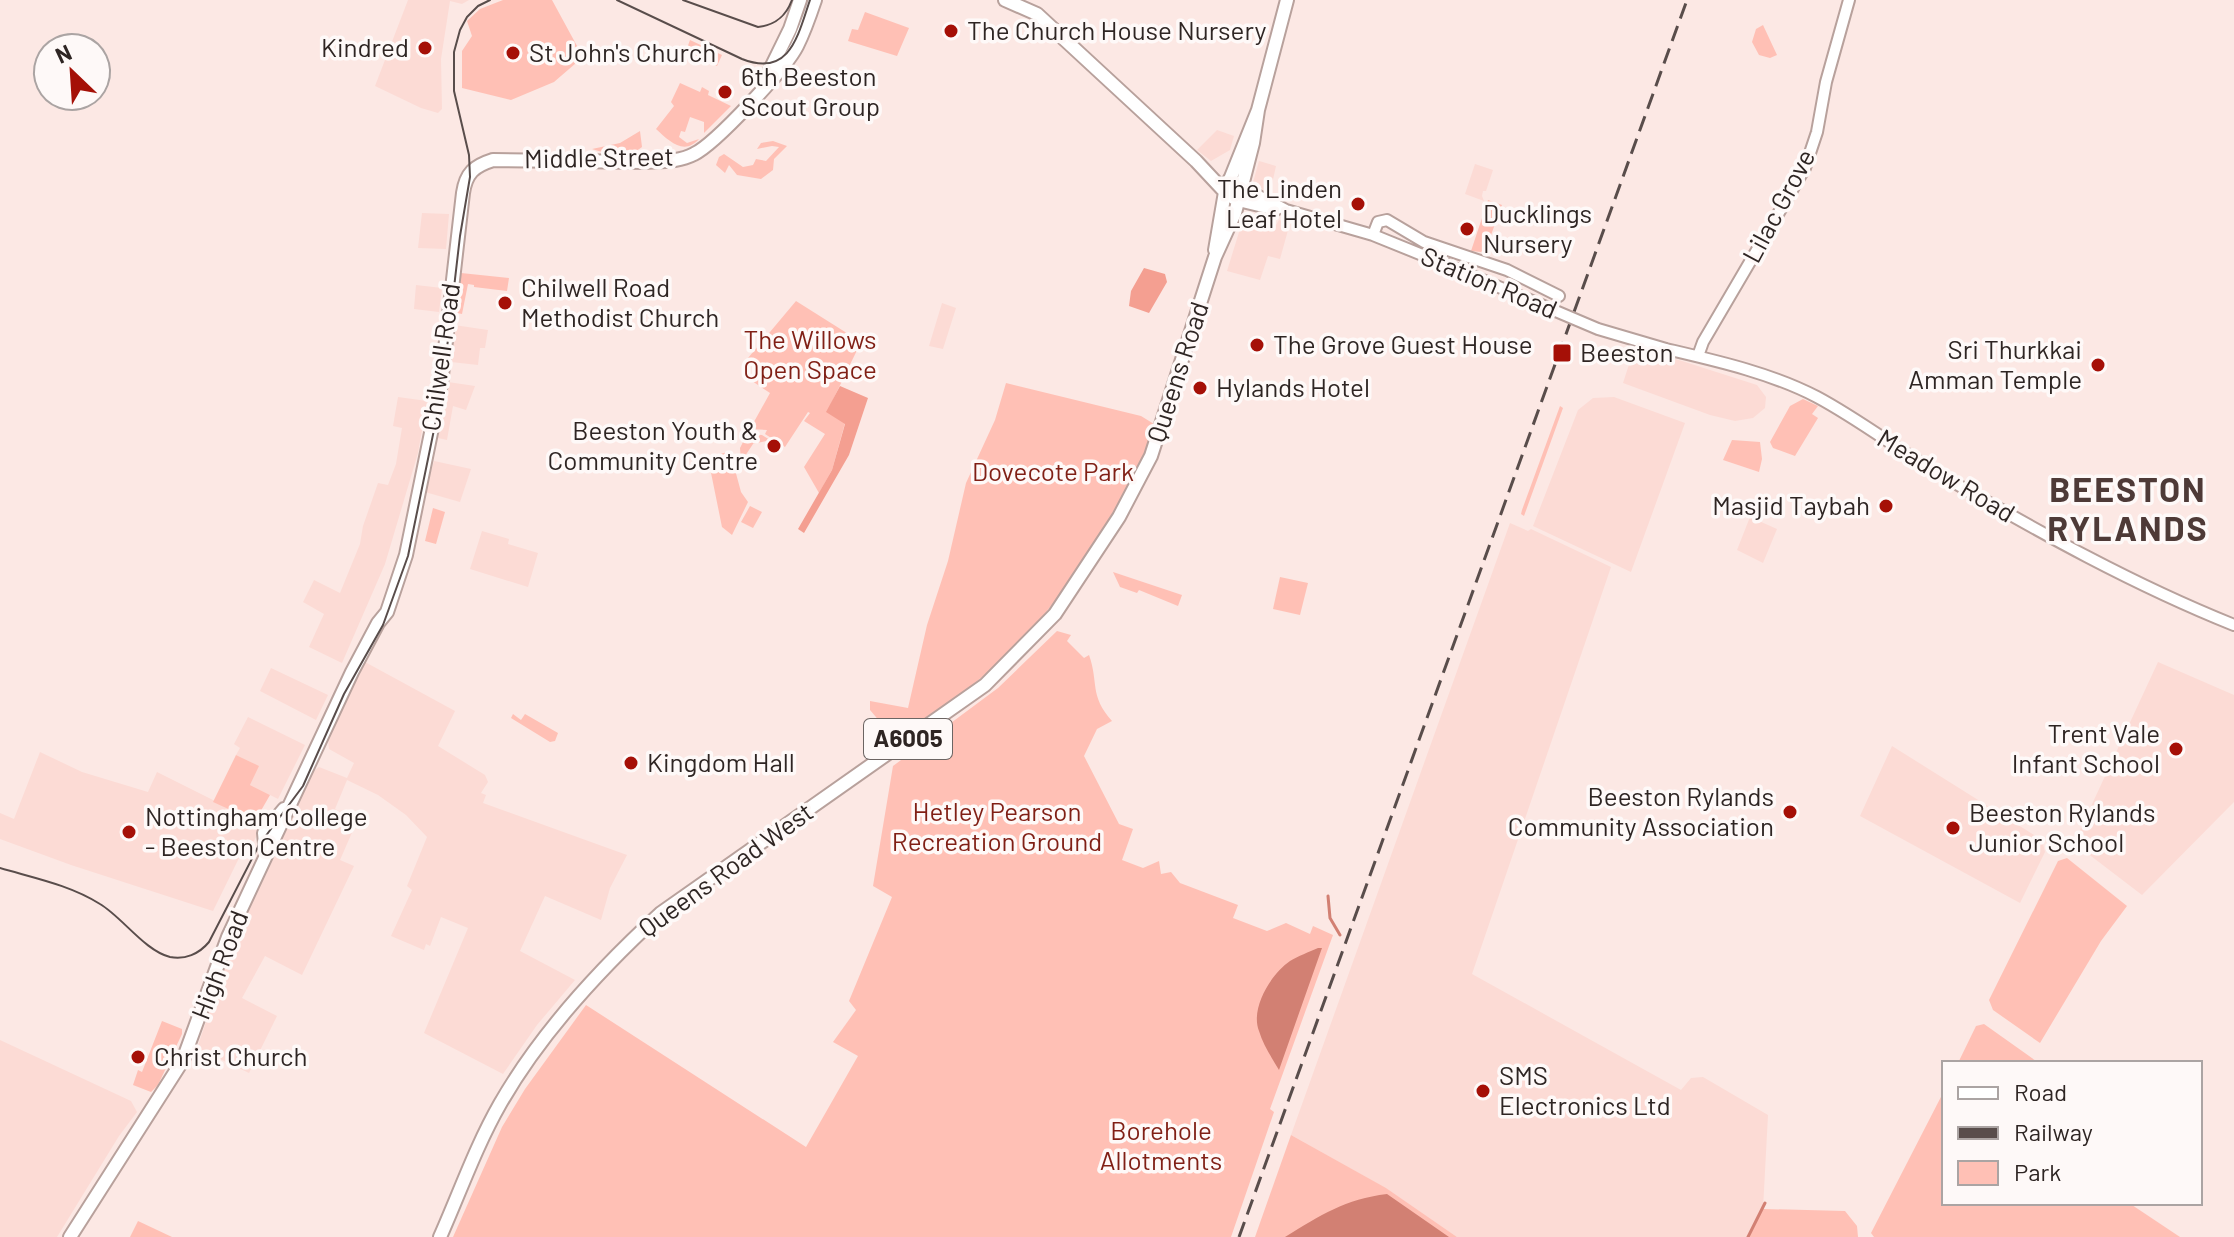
<svg xmlns="http://www.w3.org/2000/svg" width="2234" height="1237" viewBox="0 0 2234 1237" font-family="Barlow,sans-serif">
<style>
.built{fill:#fcdbd5}
.green{fill:#ffc0b5}
.forest{fill:#f49f91}
.water{fill:#d28073}
.lines{fill:none;stroke-linecap:round;stroke-linejoin:round}
.stream{stroke:#d28073;stroke-width:3}
.minor-casing{stroke:#b8a19c;stroke-width:14}
.major-casing{stroke:#b8a19c;stroke-width:16}
.minor{stroke:#fff;stroke-width:10}
.major{stroke:#fff;stroke-width:12}
.tram{stroke:#594d4b;stroke-width:2}
.rail{stroke:#594d4b;stroke-width:3;stroke-dasharray:16 8;stroke-linecap:butt}
.minor-bridge-casing{stroke:#b8a19c;stroke-width:14;stroke-linecap:butt}
.minor-bridge{stroke:#fff;stroke-width:10}
.poi-dot{fill:#a51007;stroke:#fef9f8;stroke-width:3}
.labels{text-anchor:middle;stroke-width:7;stroke-linejoin:round;paint-order:stroke}
.shield{fill:#fef9f8;stroke:#6c6563;stroke-width:2}
.shield-label{font-size:24px;font-weight:bold;fill:#2e2523}
.poi-label{font-size:26px;fill:#2e2523;stroke:#fef9f8;text-anchor:start}
.street-label{font-size:26px;fill:#2e2523;stroke:#fef9f8}
.park-label{font-size:26px;fill:#801f15;stroke:#fef9f8}
.district-label{font-size:34px;font-weight:bold;letter-spacing:2px;fill:#4e3a37;stroke:#fef9f8}
</style>
<rect width="100%" height="100%" fill="#fce8e4"/>
<!-- built -->
<path class="built" d="M 408,0 L 469,0 L 462,4 L 450,1 L 441,59 L 442,109 L 438,113 L 421,108 L 375,86 Z
M 1217,130 L 1234,136 L 1230,150 L 1211,161 L 1197,150 Z
M 1259,161 L 1276,166 L 1270,193 L 1252,186 Z
M 1475,164 L 1493,170 L 1486,191 L 1483,191 L 1482,196 L 1484,201 L 1465,194 Z
M 422,213 L 449,214 L 446,249 L 418,248 Z
M 1244,216 L 1276,225 L 1279,220 L 1290,223 L 1280,259 L 1268,256 L 1260,280 L 1227,271 Z
M 416,285 L 442,288 L 439,312 L 414,309 Z
M 942,303 L 956,308 L 943,349 L 929,346 Z
M 454,325 L 488,330 L 485,348 L 480,348 L 478,365 L 451,362 Z
M 1635,346 L 1757,385 L 1766,397 L 1765,408 L 1753,418 L 1735,421 L 1710,415 L 1623,383 Z
M 448,382 L 475,386 L 466,410 L 453,406 L 447,440 L 438,438 Z
M 398,397 L 427,401 L 418,453 L 385,564 L 342,663 L 309,647 L 324,614 L 303,602 L 314,580 L 340,593 L 360,544 L 363,526 L 378,483 L 388,485 L 396,464 L 402,428 L 393,426 Z
M 1614,397 L 1685,423 L 1631,572 L 1533,526 L 1578,410 L 1593,398 Z
M 434,461 L 471,469 L 460,502 L 425,492 Z
M 1750,517 L 1777,529 L 1763,563 L 1737,550 Z
M 1510,523 L 1528,531 L 1531,529 L 1611,567 L 1472,974 L 1681,1090 L 1691,1078 L 1703,1077 L 1768,1115 L 1763,1209 L 1749,1237 L 1457,1237 L 1387,1189 L 1291,1135 Z
M 482,531 L 509,539 L 508,544 L 538,553 L 528,587 L 470,569 Z
M 365,662 L 455,711 L 438,746 L 485,775 L 488,782 L 481,793 L 486,795 L 483,803 L 627,855 L 610,888 L 601,920 L 545,896 L 520,951 L 575,980 L 537,1025 L 503,1074 L 424,1033 L 468,928 L 441,917 L 430,946 L 426,944 L 424,950 L 391,936 L 412,890 L 407,886 L 427,837 L 406,815 L 378,795 L 347,780 L 335,809 L 357,821 L 340,860 L 354,866 L 302,975 L 265,956 L 242,998 L 277,1016 L 249,1073 L 197,1048 L 242,918 L 315,770 L 319,767 L 347,778 L 354,763 L 329,749 L 328,739 Z
M 2158,662 L 2234,695 L 2234,802 L 2142,895 L 2074,843 Z
M 271,668 L 328,695 L 316,720 L 260,691 Z
M 248,717 L 305,745 L 278,799 L 250,785 L 258,766 L 236,755 L 240,748 L 234,744 Z
M 1892,746 L 2042,840 L 2045,852 L 2020,903 L 1860,816 Z
M 40,752 L 82,772 L 148,792 L 157,772 L 263,825 L 251,846 L 247,845 L 239,858 L 213,911 L 71,865 L 0,839 L 0,813 L 14,819 Z
M 0,1040 L 131,1101 L 137,1112 L 119,1136 L 57,1237 L 0,1237 Z"/>
<!-- green -->
<path class="green" d="M 503,0 L 552,0 L 583,57 L 554,82 L 511,100 L 462,88 L 462,51 L 472,36 L 467,21 L 480,9 Z
M 865,12 L 909,28 L 897,56 L 848,41 L 852,29 L 858,30 Z
M 1763,25 L 1777,55 L 1770,58 L 1759,55 L 1752,42 L 1756,29 Z
M 690,40 L 722,55 L 717,66 L 686,51 Z
M 680,83 L 700,92 L 702,87 L 709,91 L 708,95 L 731,106 L 704,133 L 704,122 L 690,117 L 685,132 L 681,131 L 679,137 L 687,143 L 699,139 C 684,156 669,141 656,129 L 674,106 L 671,102 Z
M 640,131 L 642,147 C 629,158 608,154 592,149 L 620,143 Z
M 773,141 L 787,146 L 774,159 L 773,170 L 761,179 L 737,175 L 729,165 L 725,173 L 716,165 L 719,157 L 724,154 L 743,167 L 753,165 L 756,159 L 766,161 L 779,147 L 772,146 L 757,149 L 761,143 Z
M 1488,200 L 1502,205 L 1487,246 L 1481,252 L 1471,251 Z
M 461,273 L 509,278 L 507,291 L 474,287 L 474,285 L 468,284 L 462,314 L 457,313 Z
M 796,301 L 861,342 L 827,412 L 845,423 L 832,470 L 819,493 L 804,467 L 825,434 L 804,421 L 810,413 L 808,412 L 785,447 L 765,434 L 767,430 L 750,429 L 770,393 L 752,381 L 761,367 L 748,358 Z
M 1006,383 L 1141,416 L 1154,424 L 1155,431 C 1108,534 1048,631 955,698 C 935,712 915,727 892,736 L 870,710 L 870,701 L 908,708 L 927,625 L 948,561 L 966,483 L 995,420 Z
M 1803,399 L 1818,406 L 1812,414 L 1818,418 L 1795,456 L 1773,448 L 1770,442 L 1790,406 Z
M 1560,406 L 1563,408 L 1524,516 L 1521,514 L 1522,510 Z
M 747,434 L 762,435 L 770,440 L 753,444 L 741,462 L 740,448 Z
M 1732,440 L 1760,442 L 1762,459 L 1759,472 L 1723,460 Z
M 730,451 L 741,492 L 748,502 L 732,535 L 722,527 L 708,458 Z
M 750,506 L 762,512 L 753,528 L 741,522 Z
M 433,508 L 445,512 L 436,544 L 425,541 Z
M 1113,572 L 1182,595 L 1178,606 L 1139,590 L 1137,593 L 1120,587 Z
M 1280,577 L 1308,583 L 1300,615 L 1273,609 Z
M 1057,631 L 1071,635 L 1067,641 L 1084,658 L 1089,655 C 1099,683 1089,695 1112,721 L 1097,729 L 1084,756 L 1119,824 L 1133,829 L 1122,860 L 1143,868 L 1159,861 L 1161,874 L 1171,872 L 1180,883 L 1238,905 L 1233,918 L 1267,931 L 1286,923 L 1310,934 L 1313,926 L 1333,935 L 1270,1109 L 1274,1112 L 1231,1237 L 453,1237 L 502,1127 L 525,1089 L 586,1005 L 806,1147 L 858,1056 L 833,1042 L 856,1010 L 849,1001 L 892,897 L 873,886 L 893,766 L 998,688 Z
M 513,714 L 521,720 L 525,714 L 558,733 L 555,741 L 550,742 L 511,718 Z
M 236,755 L 259,766 L 250,785 L 270,795 L 255,821 L 213,802 Z
M 2067,858 L 2127,906 L 2101,941 L 2040,1043 L 1993,1010 L 1989,1000 L 2058,861 Z
M 162,1021 L 182,1029 L 182,1034 L 158,1085 L 151,1092 L 133,1085 L 138,1070 L 142,1072 Z
M 1984,1024 L 2036,1061 L 2039,1063 L 1958,1063 L 1976,1026 Z
M 1944,1091 L 1944,1203 L 2129,1203 L 2180,1237 L 1874,1237 L 1871,1233 Z
M 1291,1135 L 1386,1188 L 1457,1237 L 1255,1237 Z
M 1763,1209 L 1845,1211 L 1857,1226 L 1858,1237 L 1749,1237 Z
M 138,1221 L 172,1237 L 130,1237 Z"/>
<!-- forest -->
<path class="forest" d="M 1144,268 L 1165,274 L 1167,282 L 1149,313 L 1129,306 L 1131,291 Z
M 840,386 L 868,398 L 849,455 L 804,533 L 798,529 L 832,470 L 845,424 L 826,412 Z"/>
<!-- water -->
<path class="water" d="M 1318,948 L 1322,948 L 1279,1070 C 1272,1058 1263,1045 1259,1031 C 1250,1008 1271,974 1290,961 C 1298,956 1309,952 1318,948 Z
M 1387,1194 L 1449,1237 L 1285,1237 C 1321,1215 1345,1199 1387,1194 Z"/>
<g class="lines">
<!-- stream -->
<path class="stream" d="M 1328,896 L 1330,918 L 1340,935
M 1748,1237 L 1765,1203"/>
<!-- minor casing -->
<g class="minor-casing">
<path id="minor" d="M 1228,180 L 1286,210 L 1373,235 L 1447,265
M 1238,201 L 1276,210
M 1373,235 L 1378,222 L 1387,220 L 1424,242 L 1507,270 L 1559,296
M 1666,349 C 1717,361 1771,373 1817,397 C 1862,421 1902,453 1946,478 C 2039,532 2134,585 2234,625
M 1698,356 L 1703,342 L 1805,168 L 1817,132 L 1826,82 L 1849,0"/>
</g>
<!-- major casing -->
<g class="major-casing">
<path id="major" d="M 1005,0 L 1037,14 L 1196,161 L 1225,192 L 1238,201
M 766,78 L 790,29 L 800,0
M 1215,250 L 1225,192 L 1258,110 L 1287,0
M 266,854 L 264,833 L 284,809
M 70,1237 L 183,1060 L 228,937 L 352,672 L 378,623 L 387,612 L 406,555 L 441,384 L 463,193 C 466,173 474,166 493,160 L 645,162 C 662,161 679,162 694,154 C 715,144 786,68 797,46 C 804,32 810,15 815,0
M 440,1237 C 460,1192 476,1146 500,1104 C 540,1034 602,967 661,913 L 985,685 L 1055,614 L 1119,517 L 1151,456 L 1215,257 L 1235,213 L 1253,143 L 1258,110"/>
</g>
<!-- minor -->
<use href="#minor" class="minor"/>
<!-- major -->
<use href="#major" class="major"/>
<!-- tram -->
<path class="tram" d="M 617,0 L 742,59 C 790,78 798,35 810,0
M 683,0 L 758,27 C 776,25 786,16 792,0
M 0,868 C 34,878 70,885 100,904 C 122,917 145,951 170,957 C 185,960 199,954 209,942 L 259,845 L 303,786 L 344,694 L 383,625 L 408,556 L 442,391 L 460,236 L 470,177 L 469,155 L 454,91 L 454,52 L 460,30 L 467,17 L 478,6 L 490,0"/>
<!-- rail -->
<path class="rail" d="M 1239,1237 L 1687,0"/>
<!-- minor-bridge casing -->
<g class="minor-bridge-casing">
<path id="minor-bridge" d="M 1447,265 L 1598,329 L 1666,349"/>
</g>
<!-- minor-bridge -->
<use href="#minor-bridge" class="minor-bridge"/>
</g>
<!-- markers -->
<g class="poi-dot">
<circle cx="951" cy="31" r="8"/>
<circle cx="425" cy="48" r="8"/>
<circle cx="513" cy="53" r="8"/>
<circle cx="725" cy="92" r="8"/>
<circle cx="1358" cy="204" r="8"/>
<circle cx="1467" cy="229" r="8"/>
<circle cx="505" cy="303" r="8"/>
<circle cx="1257" cy="345" r="8"/>
<rect x="1552" y="343" width="20" height="20" rx="4"/>
<circle cx="2098" cy="365" r="8"/>
<circle cx="1200" cy="388" r="8"/>
<circle cx="774" cy="446" r="8"/>
<circle cx="1886" cy="506" r="8"/>
<circle cx="2176" cy="749" r="8"/>
<circle cx="631" cy="763" r="8"/>
<circle cx="1790" cy="812" r="8"/>
<circle cx="1953" cy="828" r="8"/>
<circle cx="129" cy="832" r="8"/>
<circle cx="138" cy="1057" r="8"/>
<circle cx="1483" cy="1091" r="8"/>
</g>
<g class="labels">
<!-- shield labels -->
<rect class="shield" x="864" y="719" width="88" height="40" rx="6"/>
<g class="shield-label">
<text x="908" y="747">A6005</text>
</g>
<!-- poi labels -->
<g class="poi-label">
<text x="967" y="40">The Church House Nursery</text>
<text x="409" y="57" text-anchor="end">Kindred</text>
<text x="529" y="62">St John's Church</text>
<text x="741" y="86">6th Beeston<tspan x="741" dy="30">Scout Group</tspan></text>
<text x="1342" y="198" text-anchor="end">The Linden<tspan x="1342" dy="30">Leaf Hotel</tspan></text>
<text x="1483" y="223">Ducklings<tspan x="1483" dy="30">Nursery</tspan></text>
<text x="521" y="297">Chilwell Road<tspan x="521" dy="30">Methodist Church</tspan></text>
<text x="1273" y="354">The Grove Guest House</text>
<text x="2082" y="359" text-anchor="end">Sri Thurkkai<tspan x="2082" dy="30">Amman Temple</tspan></text>
<text x="1580" y="362">Beeston</text>
<text x="1216" y="397">Hylands Hotel</text>
<text x="758" y="440" text-anchor="end">Beeston Youth &amp;<tspan x="758" dy="30">Community Centre</tspan></text>
<text x="1870" y="515" text-anchor="end">Masjid Taybah</text>
<text x="2160" y="743" text-anchor="end">Trent Vale<tspan x="2160" dy="30">Infant School</tspan></text>
<text x="647" y="772">Kingdom Hall</text>
<text x="1774" y="806" text-anchor="end">Beeston Rylands<tspan x="1774" dy="30">Community Association</tspan></text>
<text x="1969" y="822">Beeston Rylands<tspan x="1969" dy="30">Junior School</tspan></text>
<text x="145" y="826">Nottingham College<tspan x="145" dy="30">- Beeston Centre</tspan></text>
<text x="154" y="1066">Christ Church</text>
<text x="1499" y="1085">SMS<tspan x="1499" dy="30">Electronics Ltd</tspan></text>
</g>
<!-- street labels -->
<g class="street-label">
<text transform="translate(599 158) rotate(-1)" y="9">Middle Street</text>
<text transform="translate(1779 206) rotate(-62)" y="9">Lilac Grove</text>
<text transform="translate(1489 283) rotate(23)" y="9">Station Road</text>
<text transform="translate(441 357) rotate(-82)" y="9">Chilwell Road</text>
<text transform="translate(1178 372) rotate(-72)" y="9">Queens Road</text>
<text transform="translate(1946 476) rotate(31)" y="9">Meadow Road</text>
<text transform="translate(726 870) rotate(-36)" y="9">Queens Road West</text>
<text transform="translate(220 965) rotate(-69)" y="9">High Road</text>
</g>
<!-- park labels -->
<g class="park-label">
<text x="810" y="349">The Willows<tspan x="810" dy="30">Open Space</tspan></text>
<text x="1053" y="481">Dovecote Park</text>
<text x="997" y="821">Hetley Pearson<tspan x="997" dy="30">Recreation Ground</tspan></text>
<text x="1161" y="1140">Borehole<tspan x="1161" dy="30">Allotments</tspan></text>
</g>
<!-- district labels -->
<g class="district-label">
<text x="2128" y="502">BEESTON<tspan x="2128" dy="39">RYLANDS</tspan></text>
</g>
</g>
<!-- legend -->
<rect x="1942" y="1061" width="260" height="144" fill="#fef9f8" stroke="#aba4a3" stroke-width="2"/>
<rect x="1958" y="1087" width="40" height="12" fill="#ffffff" stroke="#aba4a3" stroke-width="2"/>
<text x="2014" y="1101" font-size="24" fill="#2e2523">Road</text>
<rect x="1958" y="1127" width="40" height="12" fill="#594d4b" stroke="#aba4a3" stroke-width="2"/>
<text x="2014" y="1141" font-size="24" fill="#2e2523">Railway</text>
<rect x="1958" y="1161" width="40" height="24" fill="#ffc0b5" stroke="#aba4a3" stroke-width="2"/>
<text x="2014" y="1181" font-size="24" fill="#2e2523">Park</text>
<!-- north arrow -->
<g transform="translate(72 72) rotate(335)"><circle r="38" fill="#fef9f8" stroke="#aba4a3" stroke-width="2"/>
<path d="M0-6L14 30L0 20L-14 30Z" fill="#a51007"/>
<text y="-12" font-size="22" font-weight="bold" text-anchor="middle" fill="#2e2523">N</text>
</g>
</svg>
